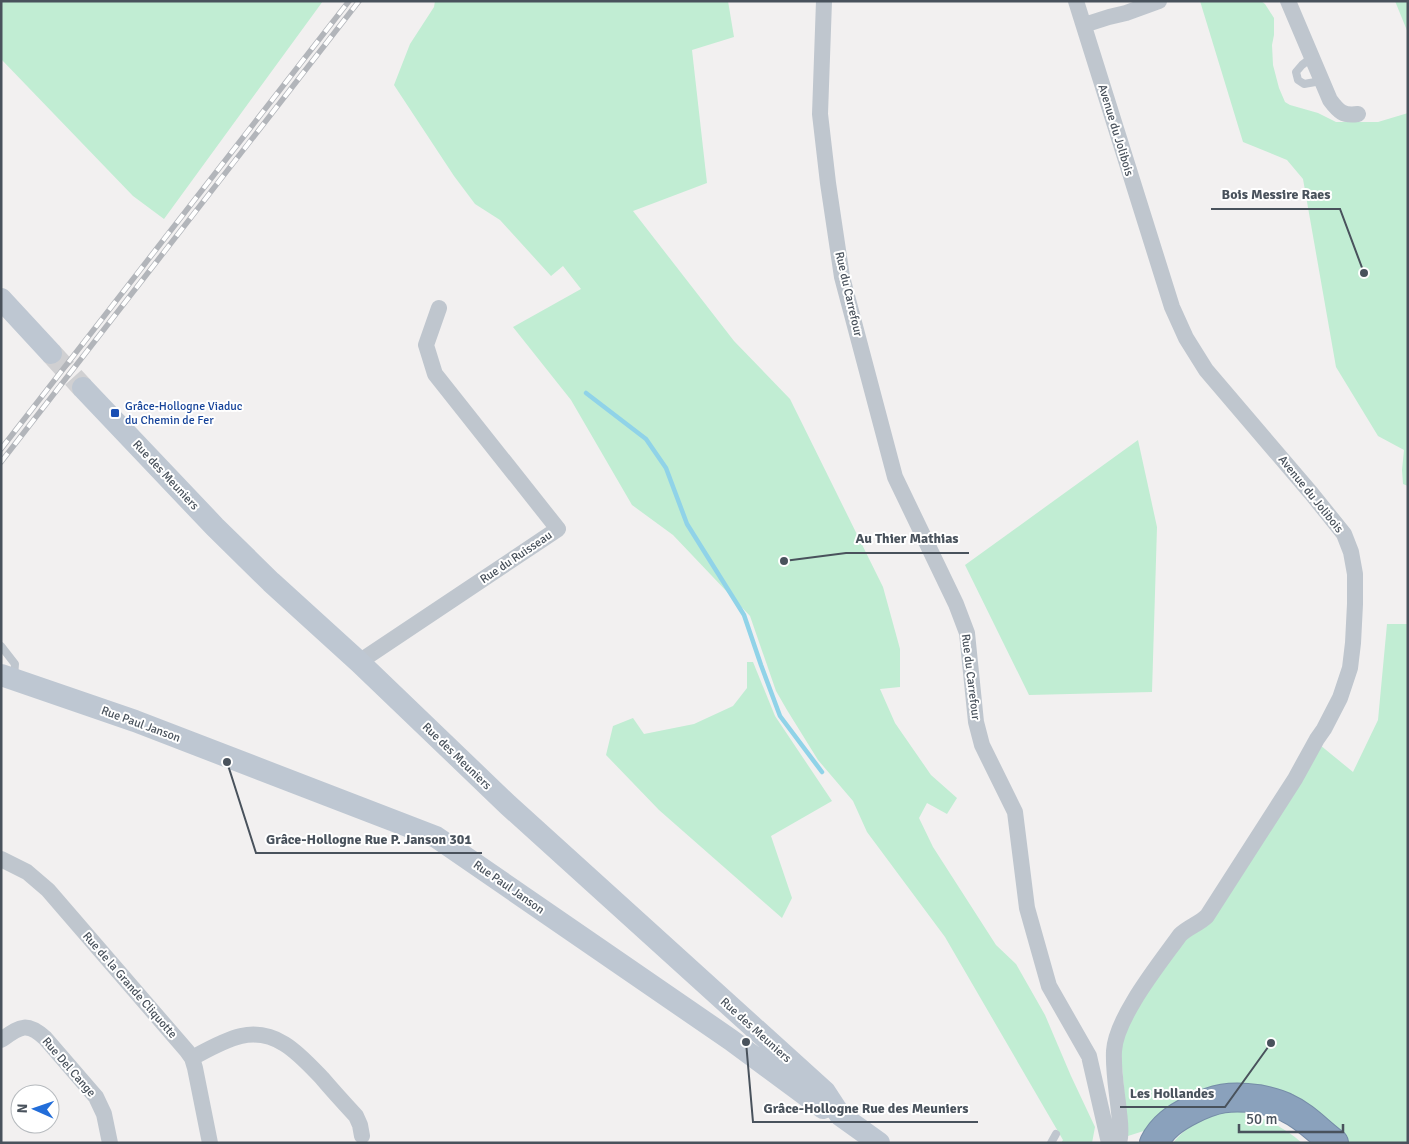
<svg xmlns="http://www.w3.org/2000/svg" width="1409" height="1144" viewBox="0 0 1409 1144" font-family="Signika,sans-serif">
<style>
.green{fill:#c1edd3}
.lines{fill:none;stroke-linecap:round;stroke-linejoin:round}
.stream{stroke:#90d3e8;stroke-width:4.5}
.secondary-tunnel{stroke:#d0d0d2;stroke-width:22;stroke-dasharray:22 11;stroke-linecap:butt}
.highway-casing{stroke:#758ca7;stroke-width:30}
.lane{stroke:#bfc6ce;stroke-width:8}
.street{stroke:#bfc6ce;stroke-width:16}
.secondary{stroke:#bec7d2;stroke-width:22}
.highway{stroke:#8aa1bc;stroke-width:28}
.rail-casing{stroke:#b2b5ba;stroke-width:5.5}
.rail{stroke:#fff;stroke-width:4;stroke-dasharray:11;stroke-linecap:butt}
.transit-dot{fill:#1a4fb4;stroke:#fff;stroke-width:2}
.labels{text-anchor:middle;stroke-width:4;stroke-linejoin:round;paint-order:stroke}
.street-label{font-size:12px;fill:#49525c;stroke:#fff}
.transit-label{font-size:12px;fill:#164399;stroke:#fff;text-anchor:start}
.leader{fill:none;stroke:#49525c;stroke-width:2}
.callout-dot{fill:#49525c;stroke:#fff;stroke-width:2}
.callout-label{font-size:14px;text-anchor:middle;font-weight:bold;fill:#49525c;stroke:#fff;stroke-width:4;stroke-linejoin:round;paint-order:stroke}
</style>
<rect width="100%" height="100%" fill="#f2f0f0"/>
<!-- green -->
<path class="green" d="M 1,1 L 323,1 L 164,219 L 133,196 L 1,59 Z
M 435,1 L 728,1 L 734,37 L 692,50 L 707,183 L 633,211 L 734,341 L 790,399 L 883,587 L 900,649 L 900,687 L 880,689 L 895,723 L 931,775 L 957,798 L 947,814 L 927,803 L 919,818 L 933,847 L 996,945 L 1016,964 L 1045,1015 L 1071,1076 L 1095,1127 L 1092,1143 L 1061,1143 L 1063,1140 L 945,937 L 867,832 L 853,801 L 818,760 L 787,710 L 776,691 L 750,616 L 673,535 L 632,505 L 571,400 L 513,327 L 581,289 L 563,266 L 551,276 L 500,220 L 475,204 L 454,176 L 394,85 L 410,44 L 434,7 Z
M 1200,1 L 1261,1 L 1265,4 L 1274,18 L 1274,35 L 1272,45 L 1273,65 L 1279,88 L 1285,102 L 1290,105 L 1318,113 L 1336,122 L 1378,122 L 1408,113 L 1408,486 L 1403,484 L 1402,470 L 1404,450 L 1378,436 L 1336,367 L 1303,179 L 1287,160 L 1243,142 Z
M 1395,1 L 1408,1 L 1408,33 Z
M 1138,440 L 1157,527 L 1152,692 L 1029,695 L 965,565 Z
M 1387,624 L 1408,624 L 1408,1143 L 1347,1143 L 1277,1096 L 1156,1127 L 1128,1136 L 1120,1043 L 1128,1020 L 1320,745 L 1353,772 L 1378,720 Z
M 747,662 L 753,662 L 775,716 L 832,801 L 771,836 L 792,898 L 782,918 L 659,810 L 606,755 L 613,726 L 633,718 L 644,734 L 694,724 L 733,706 L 747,688 Z
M 1242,1112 C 1264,1118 1285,1127 1302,1143 L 1173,1143 C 1184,1129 1203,1116 1221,1113 C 1228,1112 1235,1112 1242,1112 Z"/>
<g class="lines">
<!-- stream -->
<path class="stream" d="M 586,393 L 646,439 L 666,468 L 687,524 L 744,615 L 761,665 L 780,716 L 822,772"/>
<!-- secondary-tunnel -->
<path class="secondary-tunnel" d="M 51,353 L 83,388"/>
<!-- highway casing -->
<g class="highway-casing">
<path id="highway" d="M 1154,1143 C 1162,1127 1175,1118 1191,1110 C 1215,1098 1230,1095 1258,1099 C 1268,1101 1278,1103 1287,1108 C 1305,1116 1318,1131 1334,1143"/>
</g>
<!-- lane -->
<path class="lane" d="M 1311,58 L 1302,65 L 1296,72 L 1298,80 L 1304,84 L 1321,81
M 1,646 L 15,664 L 14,677
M 1051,1143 L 1056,1134"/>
<!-- street -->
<path class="street" d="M 824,1 L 820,114 L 828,183 L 842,277 L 895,477 L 956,604 L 967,633 L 976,722 L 982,745 L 1015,812 L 1027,908 L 1049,986 L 1089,1056 L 1109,1143
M 1076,1 L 1172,307 L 1186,338 L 1206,370 L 1311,493 L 1344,534 L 1351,552 L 1355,574 L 1355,604 L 1353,643 L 1350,668 L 1340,698 L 1324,729 L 1317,739 L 1295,779 L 1207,916 C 1199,924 1188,927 1180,935 C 1160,963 1116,1017 1114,1051 C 1113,1071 1117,1092 1119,1112 C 1120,1122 1122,1133 1119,1143
M 1288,1 L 1330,100 C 1339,112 1343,116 1358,114
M 1084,25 L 1109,17 L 1126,13 L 1159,1
M 359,662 L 558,529 L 435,374 L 426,345 L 439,308
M 1,859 L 27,872 L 48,890 L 187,1051 L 192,1058 L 195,1068 L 210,1143
M 1,1040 C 20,1027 26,1021 45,1038 L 96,1097 L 104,1114 L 110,1143
M 192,1058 C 207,1050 224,1040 241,1036 C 277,1028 300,1055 322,1078 C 333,1091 344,1103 356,1116 L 360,1125 L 362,1136"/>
<!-- secondary -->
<path class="secondary" d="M 1,299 L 51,353
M 83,388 L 215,527 L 271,582 L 359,662 L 508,805 L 825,1092 L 840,1115 L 879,1143
M 1,675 L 135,721 L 436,837 L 731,1040 L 823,1108"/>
<!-- highway -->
<use href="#highway" class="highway"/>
<!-- rail casing -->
<g class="rail-casing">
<path id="rail" d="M 1,449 L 349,1
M 1,462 L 359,1"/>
</g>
<!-- rail -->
<use href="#rail" class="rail"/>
</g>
<!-- markers -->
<rect class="transit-dot" x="110" y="408" width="10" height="10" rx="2.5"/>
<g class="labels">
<!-- street labels -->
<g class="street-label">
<text transform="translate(1116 130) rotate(73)" y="4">Avenue du Jolibois</text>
<text transform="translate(849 294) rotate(77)" y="4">Rue du Carrefour</text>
<text transform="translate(166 475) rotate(47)" y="4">Rue des Meuniers</text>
<text transform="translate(1311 494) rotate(51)" y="4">Avenue du Jolibois</text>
<text transform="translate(516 557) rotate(-34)" y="4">Rue du Ruisseau</text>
<text transform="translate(971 677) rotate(83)" y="4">Rue du Carrefour</text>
<text transform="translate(141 724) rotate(20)" y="4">Rue Paul Janson</text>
<text transform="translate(457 756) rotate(44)" y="4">Rue des Meuniers</text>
<text transform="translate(509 887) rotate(35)" y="4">Rue Paul Janson</text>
<text transform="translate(130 985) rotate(49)" y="4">Rue de la Grande Cliquotte</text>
<text transform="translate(756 1030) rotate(42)" y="4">Rue des Meuniers</text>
<text transform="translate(69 1067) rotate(49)" y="4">Rue Del Cange</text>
</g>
<!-- transit labels -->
<g class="transit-label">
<text x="125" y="410">Grâce-Hollogne Viaduc<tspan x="125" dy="14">du Chemin de Fer</tspan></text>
</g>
</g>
<!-- callouts -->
<path class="leader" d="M1364 273L1340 209H1211M784 561L846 553H969M227 762L256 853H482M1271 1043L1225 1107H1120M746 1042L753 1122H978"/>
<g class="callout-dot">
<circle cx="1364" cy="273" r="5"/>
<circle cx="784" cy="561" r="5"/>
<circle cx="227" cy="762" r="5"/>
<circle cx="1271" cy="1043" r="5"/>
<circle cx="746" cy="1042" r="5"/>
</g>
<g class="callout-label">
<text x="1276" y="199">Bois Messire Raes</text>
<text x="907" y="543">Au Thier Mathias</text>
<text x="369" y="844">Grâce-Hollogne Rue P. Janson 301</text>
<text x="1172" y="1098">Les Hollandes</text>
<text x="866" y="1113">Grâce-Hollogne Rue des Meuniers</text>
</g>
<!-- border -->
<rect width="1409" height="1144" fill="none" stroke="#49525c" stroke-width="5"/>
<!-- north arrow -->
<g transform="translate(35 1109) rotate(272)"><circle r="24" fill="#ffffff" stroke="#b6babe"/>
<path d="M0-4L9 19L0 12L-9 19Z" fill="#226dd9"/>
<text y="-8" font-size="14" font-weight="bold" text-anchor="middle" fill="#49525c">N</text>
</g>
<!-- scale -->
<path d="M1239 1124v8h104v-8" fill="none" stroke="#49525c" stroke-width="2.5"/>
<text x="1246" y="1124" font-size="15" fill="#49525c" stroke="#ffffff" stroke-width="4" paint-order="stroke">50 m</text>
</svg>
